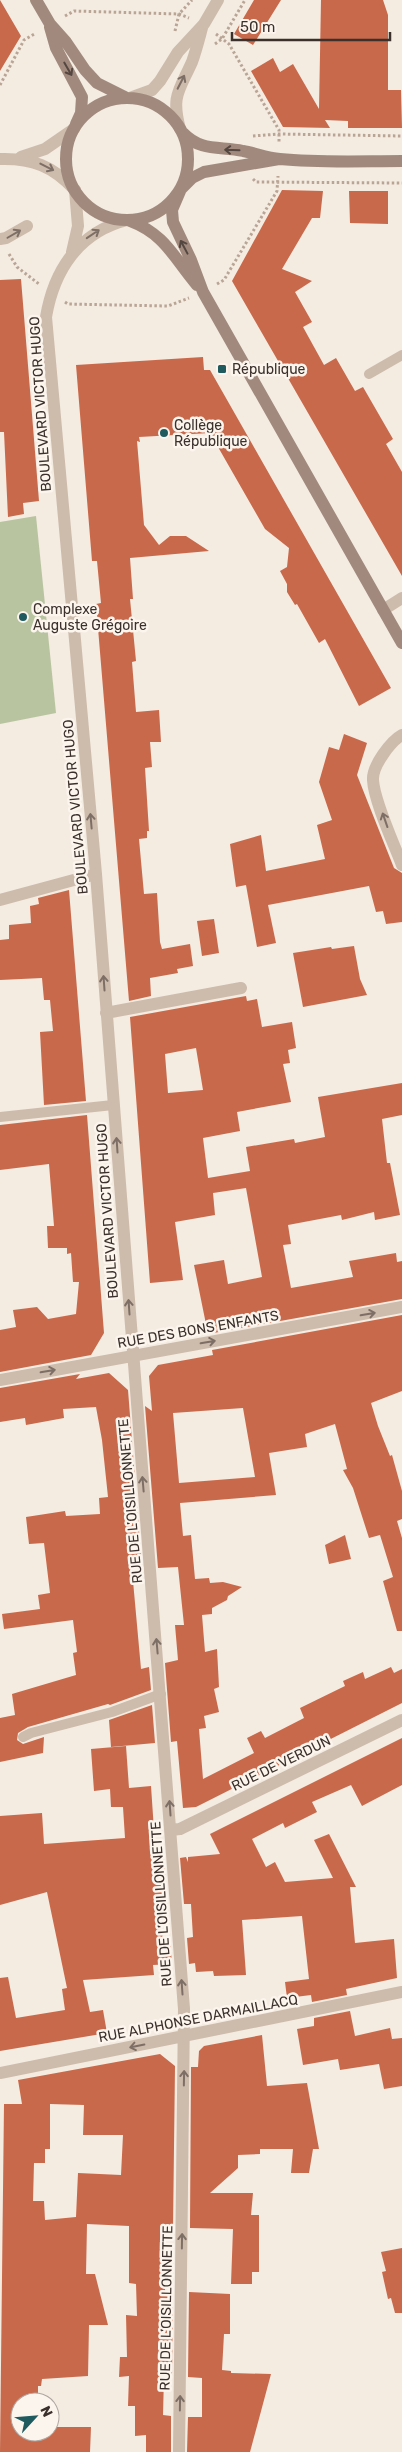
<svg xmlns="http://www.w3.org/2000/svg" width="402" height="2452" viewBox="0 0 402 2452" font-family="Rubik,sans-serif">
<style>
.green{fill:#b8c4a0}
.building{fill:#c8694b;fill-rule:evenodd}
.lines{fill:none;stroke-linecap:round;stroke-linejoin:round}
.path{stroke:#b9a596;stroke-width:3;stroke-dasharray:2.5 2.5;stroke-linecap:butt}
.service{stroke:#cdbbac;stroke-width:10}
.minor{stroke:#cdbbac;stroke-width:12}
.tertiary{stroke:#cdbbac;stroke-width:12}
.secondary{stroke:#a18a7d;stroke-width:12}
.oneway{stroke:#544640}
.oneway2{stroke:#7d6f65}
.poi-dot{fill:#1f5a5e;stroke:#fbf5ee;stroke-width:2}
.labels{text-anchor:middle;stroke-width:5;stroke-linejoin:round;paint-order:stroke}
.poi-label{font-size:14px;fill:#3b302b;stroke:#fbf5ee;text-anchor:start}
.street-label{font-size:14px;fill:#3b302b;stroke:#fbf5ee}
</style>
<rect width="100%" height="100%" fill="#f4ebe1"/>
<!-- green -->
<path class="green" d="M 36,516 L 56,713 L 0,724 L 0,522 Z"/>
<!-- building -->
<path class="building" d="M 0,0 L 21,36 L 0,71 Z
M 254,0 L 281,0 L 253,45 L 234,34 Z
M 321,0 L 383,0 L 388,15 L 388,90 L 401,90 L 402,128 L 348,128 L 348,121 L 325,120 L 330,128 L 283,127 L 251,71 L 273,58 L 280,72 L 293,64 L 319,109 Z
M 282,190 L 323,191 L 320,218 L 312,218 L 282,269 L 312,281 L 295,292 L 312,322 L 303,327 L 324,365 L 336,358 L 355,391 L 363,387 L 393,439 L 386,444 L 402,472 L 402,576 L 232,281 Z
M 349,191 L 388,191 L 388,224 L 350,223 Z
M 21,279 L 39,501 L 23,503 L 24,514 L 8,517 L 4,432 L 0,432 L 0,280 Z
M 203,357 L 204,370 L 210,370 L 391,688 L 359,706 L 325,639 L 319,643 L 297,604 L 295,605 L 287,592 L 287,584 L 280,571 L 287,567 L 289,548 L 265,529 L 210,433 L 139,437 L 140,442 L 137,441 L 144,525 L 159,545 L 170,536 L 186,536 L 209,551 L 130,558 L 133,599 L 130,599 L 136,661 L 132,662 L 136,712 L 159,710 L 161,742 L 150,742 L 152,767 L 145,768 L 149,831 L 147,831 L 147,838 L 139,839 L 144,894 L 157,893 L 160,942 L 162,949 L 190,944 L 193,966 L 177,969 L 178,973 L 150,978 L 151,996 L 129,1001 L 96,604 L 101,603 L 97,561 L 92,561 L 76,365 Z
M 344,734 L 367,743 L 357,775 L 394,868 L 402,873 L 402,922 L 386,924 L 383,911 L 376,912 L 369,886 L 268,905 L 276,943 L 257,947 L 246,885 L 236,887 L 230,844 L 261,835 L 266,871 L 325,859 L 317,825 L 332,820 L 319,782 L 329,747 L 339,750 Z
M 69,890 L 86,1101 L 44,1105 L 40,1032 L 53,1031 L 50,1000 L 44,1000 L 42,978 L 0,980 L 0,940 L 9,939 L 9,925 L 31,923 L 30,906 L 39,904 L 38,898 Z
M 214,919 L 219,953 L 202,956 L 197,921 Z
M 354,946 L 360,979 L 367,995 L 303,1007 L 293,953 L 331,947 L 332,949 Z
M 246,996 L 247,1001 L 257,999 L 262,1027 L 292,1022 L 296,1048 L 288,1050 L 290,1063 L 283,1064 L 291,1102 L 237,1112 L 240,1131 L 203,1138 L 208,1178 L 250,1171 L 246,1147 L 294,1139 L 295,1143 L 325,1137 L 318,1097 L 402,1083 L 402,1115 L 382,1119 L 387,1163 L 390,1163 L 400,1215 L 375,1220 L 374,1212 L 342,1220 L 341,1215 L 288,1225 L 291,1244 L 283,1245 L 291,1288 L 353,1277 L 349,1261 L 396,1253 L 397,1262 L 402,1261 L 402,1299 L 208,1334 L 194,1265 L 224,1260 L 228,1284 L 262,1277 L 246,1188 L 213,1193 L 215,1215 L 175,1222 L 183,1280 L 150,1283 L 130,1017 ZM 196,1048 L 203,1090 L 168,1093 L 165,1054 Z
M 87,1115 L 104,1333 L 91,1355 L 0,1372 L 0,1330 L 16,1327 L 13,1310 L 37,1307 L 48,1319 L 76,1314 L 79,1282 L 73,1282 L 71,1253 L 67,1254 L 67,1248 L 48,1248 L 47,1226 L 54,1226 L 49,1164 L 0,1170 L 0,1125 Z
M 402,1315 L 402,1391 L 371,1403 L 378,1426 L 390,1456 L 392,1455 L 402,1491 L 402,1519 L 397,1521 L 402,1538 L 402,1631 L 397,1631 L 383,1581 L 393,1577 L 380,1535 L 369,1538 L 353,1488 L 343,1470 L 347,1469 L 335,1424 L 305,1434 L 307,1447 L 269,1453 L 276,1495 L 180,1503 L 183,1536 L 191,1535 L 195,1579 L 209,1578 L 210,1583 L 223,1582 L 242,1587 L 228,1596 L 227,1600 L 212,1608 L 212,1614 L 202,1615 L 205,1652 L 217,1649 L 219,1687 L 214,1689 L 219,1712 L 204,1716 L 206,1728 L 199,1729 L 203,1779 L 254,1753 L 247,1738 L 261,1731 L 265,1738 L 304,1718 L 300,1708 L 345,1686 L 343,1681 L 363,1672 L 365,1679 L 391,1667 L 394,1673 L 402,1669 L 402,1703 L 196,1807 L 183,1808 L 177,1741 L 171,1742 L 165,1663 L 178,1660 L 175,1625 L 184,1625 L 178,1567 L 158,1568 L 145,1406 L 152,1411 L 149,1376 L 158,1365 L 213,1355 L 212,1350 ZM 243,1408 L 255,1477 L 179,1483 L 173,1413 Z
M 109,1373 L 128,1390 L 142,1569 L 132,1570 L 141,1669 L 149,1667 L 151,1690 L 110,1705 L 108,1704 L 28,1727 L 18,1733 L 17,1740 L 23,1744 L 44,1737 L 43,1753 L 0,1762 L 0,1718 L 15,1715 L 12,1694 L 76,1675 L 73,1653 L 77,1652 L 73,1620 L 4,1629 L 2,1614 L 40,1609 L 38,1595 L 50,1593 L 44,1543 L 29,1544 L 26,1517 L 65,1511 L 66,1516 L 100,1514 L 99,1498 L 108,1497 L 102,1440 L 96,1407 L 63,1409 L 64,1418 L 26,1425 L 25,1418 L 0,1422 L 0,1388 L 80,1374 L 76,1379 Z
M 345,1535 L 351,1559 L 329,1564 L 325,1545 Z
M 152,1705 L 155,1743 L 111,1747 L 109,1720 Z
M 402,1738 L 402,1785 L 362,1806 L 351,1785 L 312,1802 L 317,1812 L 285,1828 L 283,1823 L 252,1839 L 266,1867 L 275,1862 L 285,1882 L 333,1878 L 314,1840 L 329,1834 L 356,1887 L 350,1887 L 355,1943 L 394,1939 L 397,1978 L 346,1989 L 347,1995 L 312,2002 L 311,1995 L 287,1998 L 285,1982 L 309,1979 L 302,1916 L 242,1920 L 246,1975 L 214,1976 L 213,1971 L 196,1972 L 195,1963 L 189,1964 L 187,1938 L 193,1937 L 191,1904 L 184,1904 L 180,1858 L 186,1857 L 188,1862 L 188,1857 L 220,1854 L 210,1834 Z
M 126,1746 L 129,1788 L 151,1786 L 156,1860 L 164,1859 L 168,1905 L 158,1906 L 163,1939 L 170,1939 L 172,1964 L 153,1965 L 154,1975 L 83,1980 L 90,2012 L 103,2010 L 107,2033 L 0,2051 L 0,1978 L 8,1977 L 16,2018 L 65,2010 L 62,1989 L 67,1988 L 47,1892 L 0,1905 L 0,1816 L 42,1813 L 44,1844 L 125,1838 L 123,1807 L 111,1807 L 110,1789 L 94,1791 L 91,1749 Z
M 350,2011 L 355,2036 L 390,2028 L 392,2039 L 402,2038 L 402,2086 L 384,2089 L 379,2064 L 340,2070 L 338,2059 L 303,2065 L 297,2029 L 314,2026 L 314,2018 Z
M 262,2035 L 267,2086 L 307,2083 L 319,2149 L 313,2149 L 309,2173 L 291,2173 L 293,2149 L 260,2149 L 260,2154 L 238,2155 L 238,2168 L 210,2193 L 253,2193 L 251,2215 L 259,2215 L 259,2272 L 252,2272 L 252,2284 L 231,2284 L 233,2229 L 190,2228 L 191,2067 L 198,2067 L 199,2051 L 204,2046 Z
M 160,2054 L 175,2066 L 173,2228 L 166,2228 L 165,2291 L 173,2292 L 172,2376 L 164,2376 L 163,2415 L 171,2416 L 171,2452 L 146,2452 L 146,2435 L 135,2436 L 135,2406 L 128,2406 L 129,2376 L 119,2377 L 120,2357 L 127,2357 L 126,2315 L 137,2316 L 136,2284 L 129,2283 L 129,2226 L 87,2224 L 86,2274 L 95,2274 L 108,2325 L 89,2325 L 88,2376 L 42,2379 L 41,2386 L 38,2386 L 38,2402 L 20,2402 L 20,2432 L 50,2432 L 50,2427 L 91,2427 L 90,2452 L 0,2452 L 4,2104 L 22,2104 L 18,2080 ZM 50,2104 L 84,2105 L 83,2135 L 123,2135 L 121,2175 L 78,2173 L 76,2217 L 45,2220 L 44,2201 L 33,2201 L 34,2163 L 45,2163 L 45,2149 L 50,2149 Z
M 402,2248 L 402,2313 L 395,2313 L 391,2298 L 388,2299 L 382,2272 L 386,2271 L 381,2252 Z
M 189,2292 L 230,2294 L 230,2334 L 224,2334 L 222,2370 L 231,2371 L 231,2373 L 271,2374 L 250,2452 L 187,2452 L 188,2417 L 202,2417 L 202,2378 L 188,2377 Z"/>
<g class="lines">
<!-- path -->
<path class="path" d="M 65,16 L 74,11 L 179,14 L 189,18
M 175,31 L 179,14 L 192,0
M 216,34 L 229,44 L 279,130 L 279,143
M 215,44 L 222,39 L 245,0
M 0,85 L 24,40 L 36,33
M 253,136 L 279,134 L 402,136
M 253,179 L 256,182 L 402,183
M 9,254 L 17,267 L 39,284
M 217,284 L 224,280 L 277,191 L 278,176
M 65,302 L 68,304 L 168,306 L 189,298"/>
<!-- service -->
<path class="service" d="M 369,374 L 402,355
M 0,1117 L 113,1105
M 23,1737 L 31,1733 L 112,1712 L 161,1694"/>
<!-- minor -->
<path class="minor" d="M 130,98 L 152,90 L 160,81 L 178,52 L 204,24 L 218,0
M 180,129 C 171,96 179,91 192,62 C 196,51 199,39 202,28
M 127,220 C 79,232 54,270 46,317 L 96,874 L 184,2009 L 179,2452
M 0,239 L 6,238 L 27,226
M 72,252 L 78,226 L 75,190
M 383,610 L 402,598
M 402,735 C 391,741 372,766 373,780 C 374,801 394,844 402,865
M 0,900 L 96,874
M 106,1013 L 241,988
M 0,1380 L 402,1307
M 171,1830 L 180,1829 L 402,1720
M 0,2073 L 402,1992"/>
<!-- tertiary -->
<path class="tertiary" d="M 21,157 L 45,149 L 74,129
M 0,159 C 32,158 53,166 75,190"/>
<!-- secondary -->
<path class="secondary" d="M 36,0 L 50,24 L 66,42 L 85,70 L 97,83 L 125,97
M 50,27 L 56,48 L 82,97 L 81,113 L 76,124
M66 159a61 61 0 1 1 122 0a61 61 0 1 1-122 0Z
M 183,133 C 201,152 220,146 243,151 C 255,153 267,158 280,159 C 320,163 362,161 402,161
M 279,159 L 204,172 L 192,178 L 181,189 L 172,210 L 173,222 L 191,260 L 203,292 L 402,643
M 130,221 C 165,234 174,258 197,285"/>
</g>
<!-- one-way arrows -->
<defs><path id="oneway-shaft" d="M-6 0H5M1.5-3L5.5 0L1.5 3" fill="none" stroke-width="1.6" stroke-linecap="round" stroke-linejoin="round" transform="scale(1.25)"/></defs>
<g class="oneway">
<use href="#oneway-shaft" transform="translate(68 69) rotate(60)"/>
<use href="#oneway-shaft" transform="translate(232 150) rotate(-178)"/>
<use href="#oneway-shaft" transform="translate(184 247) rotate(-118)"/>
</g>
<g class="oneway2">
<use href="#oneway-shaft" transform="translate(181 82) rotate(-63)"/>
<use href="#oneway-shaft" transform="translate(47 167) rotate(27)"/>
<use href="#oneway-shaft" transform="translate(14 234) rotate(-30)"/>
<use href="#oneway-shaft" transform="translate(93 234) rotate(-34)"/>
<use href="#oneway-shaft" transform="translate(385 820) rotate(-109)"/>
<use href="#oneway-shaft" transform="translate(91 821) rotate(-95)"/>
<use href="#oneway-shaft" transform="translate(104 983) rotate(-94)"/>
<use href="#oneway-shaft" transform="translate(117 1145) rotate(-94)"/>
<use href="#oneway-shaft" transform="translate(129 1307) rotate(-94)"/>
<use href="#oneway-shaft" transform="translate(368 1314) rotate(-10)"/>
<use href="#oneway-shaft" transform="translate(208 1342) rotate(-10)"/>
<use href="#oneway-shaft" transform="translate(48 1371) rotate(-10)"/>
<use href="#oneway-shaft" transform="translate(143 1484) rotate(-95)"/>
<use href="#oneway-shaft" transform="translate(157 1646) rotate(-95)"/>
<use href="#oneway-shaft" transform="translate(170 1808) rotate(-94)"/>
<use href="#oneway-shaft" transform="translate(182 1987) rotate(-94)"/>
<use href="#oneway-shaft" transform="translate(137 2046) rotate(169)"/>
<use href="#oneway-shaft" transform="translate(184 2078) rotate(-89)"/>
<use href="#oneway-shaft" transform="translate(182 2241) rotate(-89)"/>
<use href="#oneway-shaft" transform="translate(180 2403) rotate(-89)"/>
</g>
<!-- markers -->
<g class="poi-dot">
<rect x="217" y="364" width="10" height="10" rx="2.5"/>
<circle cx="164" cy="433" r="5"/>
<circle cx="23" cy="617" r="5"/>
</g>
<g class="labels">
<!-- poi labels -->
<g class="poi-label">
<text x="232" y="374">République</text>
<text x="174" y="430">Collège<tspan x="174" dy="16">République</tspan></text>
<text x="33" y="614">Complexe<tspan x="33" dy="16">Auguste Grégoire</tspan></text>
</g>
<!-- street labels -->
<g class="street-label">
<text transform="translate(40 404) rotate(-94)" y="5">BOULEVARD VICTOR HUGO</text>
<text transform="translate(75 807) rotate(-95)" y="5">BOULEVARD VICTOR HUGO</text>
<text transform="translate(107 1211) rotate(-94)" y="5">BOULEVARD VICTOR HUGO</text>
<text transform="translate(198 1329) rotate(-10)" y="5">RUE DES BONS ENFANTS</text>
<text transform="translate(130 1501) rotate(-95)" y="5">RUE DE L’OISILLONNETTE</text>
<text transform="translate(281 1763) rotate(-26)" y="5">RUE DE VERDUN</text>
<text transform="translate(161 1904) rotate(-94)" y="5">RUE DE L’OISILLONNETTE</text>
<text transform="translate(198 2018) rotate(-11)" y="5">RUE ALPHONSE DARMAILLACQ</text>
<text transform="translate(166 2308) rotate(-89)" y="5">RUE DE L’OISILLONNETTE</text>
</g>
</g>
<!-- north arrow -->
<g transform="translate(35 2417) rotate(64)"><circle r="24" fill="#fbf5ee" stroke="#aea6a0"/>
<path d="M0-4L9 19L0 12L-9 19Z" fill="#1f5a5e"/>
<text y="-8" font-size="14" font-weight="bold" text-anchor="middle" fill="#3b302b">N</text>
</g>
<!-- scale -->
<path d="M232 32v8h158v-8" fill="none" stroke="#3b302b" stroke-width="2.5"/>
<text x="240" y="32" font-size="15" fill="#3b302b" stroke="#fbf5ee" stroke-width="4" paint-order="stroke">50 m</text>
</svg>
